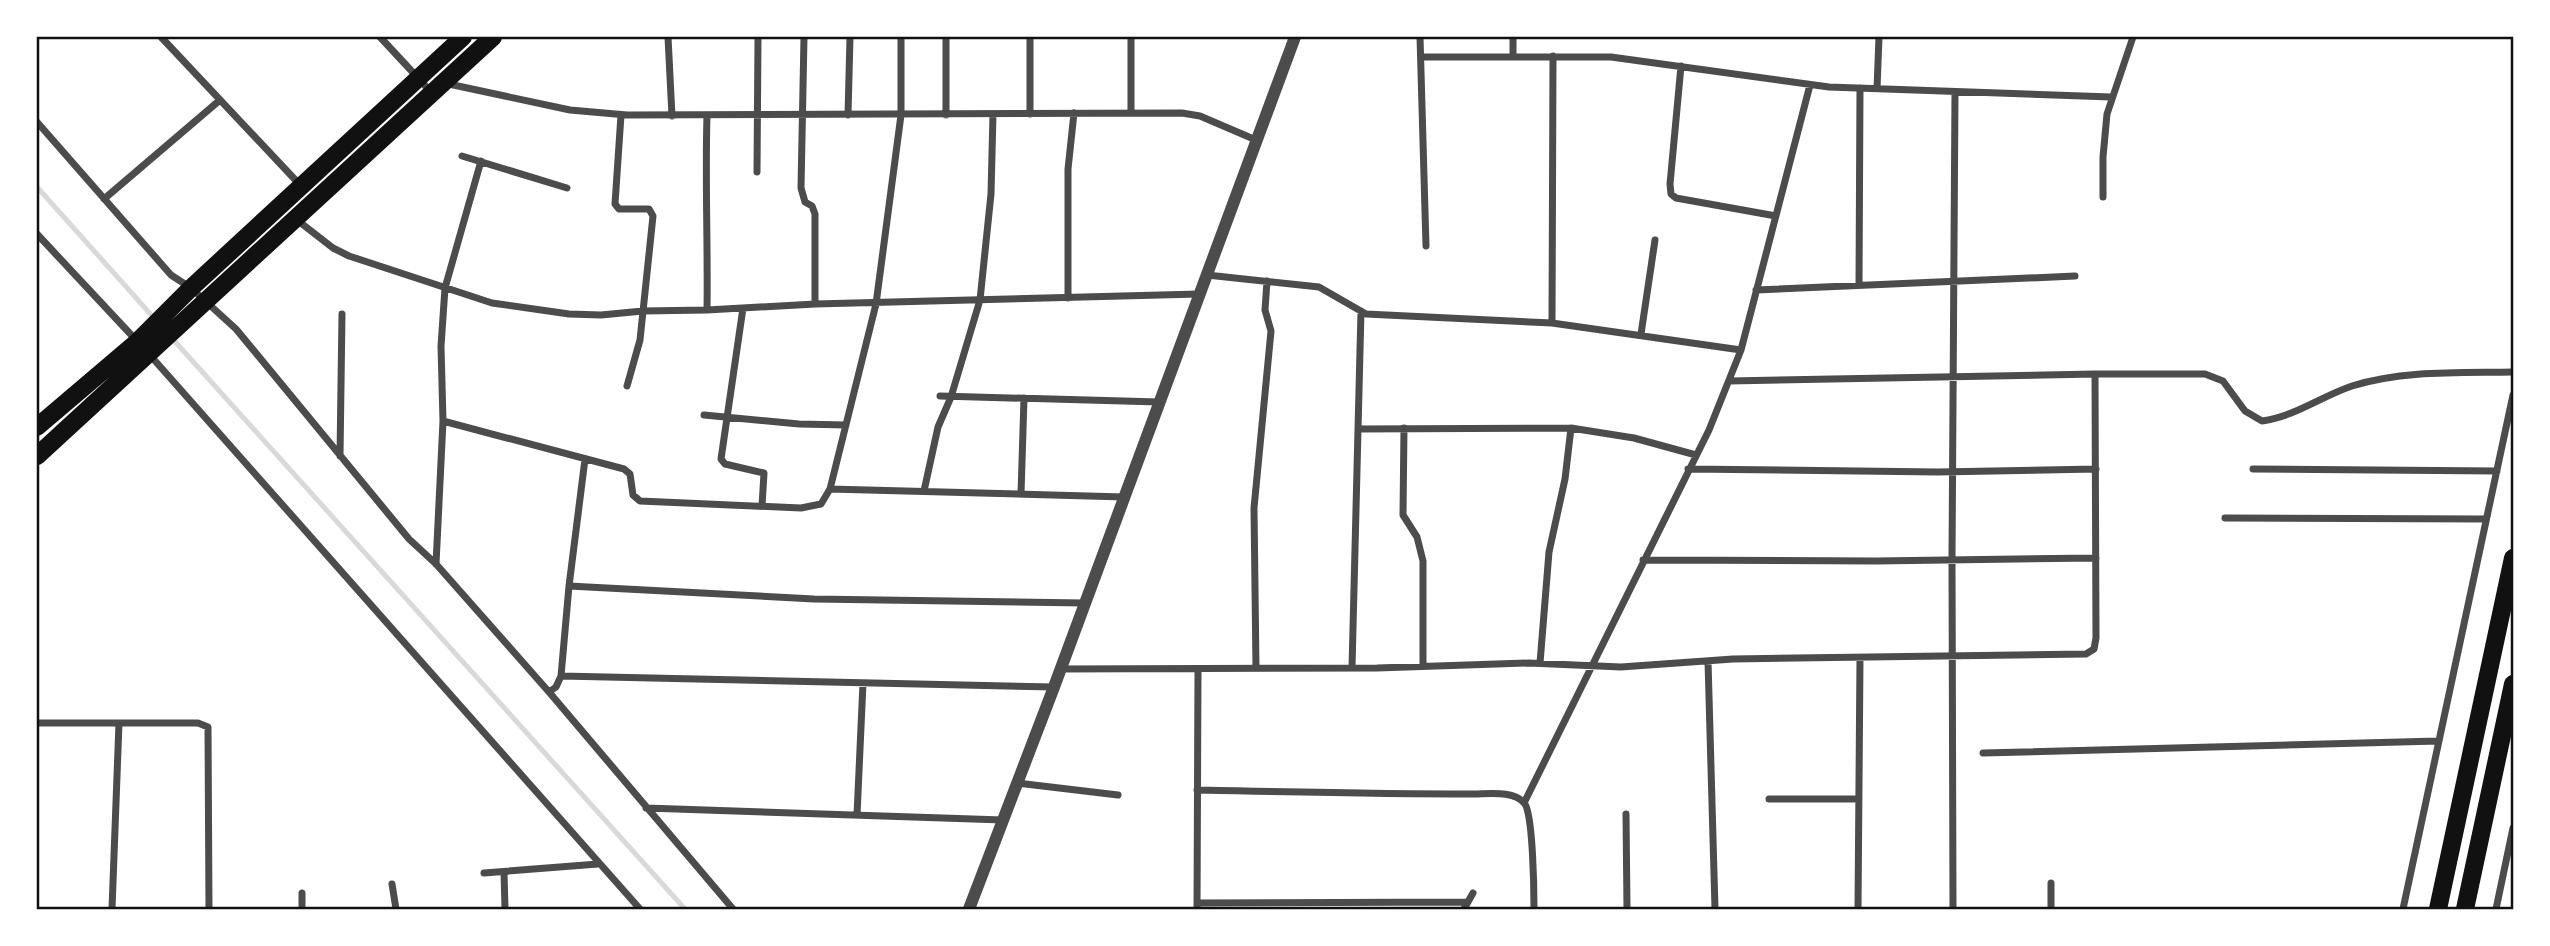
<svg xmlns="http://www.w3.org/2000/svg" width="2550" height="946" viewBox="0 0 2550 946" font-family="Poppins,sans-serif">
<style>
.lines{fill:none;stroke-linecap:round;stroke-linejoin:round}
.stream{stroke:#d9d9d9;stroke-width:5}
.minor{stroke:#4c4c4c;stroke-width:7}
.tertiary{stroke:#4c4c4c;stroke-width:12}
.primary{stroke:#111;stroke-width:18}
.trunk{stroke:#111;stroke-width:18}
.neatline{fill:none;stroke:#111;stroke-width:2.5}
</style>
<rect width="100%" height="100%" fill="#fff"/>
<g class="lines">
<!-- stream -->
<path class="stream" d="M 37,187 L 154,318
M 170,336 L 685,909"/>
<!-- minor -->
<path class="minor" d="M 161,37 L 302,187
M 380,37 L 432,93
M 668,37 L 672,116
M 804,37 L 801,188 L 805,202 L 812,206 L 815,214 L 815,304
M 1420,37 L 1426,246
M 1513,56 L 1513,37
M 1421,57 L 1611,57 L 1829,87 L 2111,97
M 1681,66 L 1670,184 L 1671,194 L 1676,198 L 1776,216
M 444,83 L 570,110 L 627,115 L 1182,113 L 1200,116 L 1256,140
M 1877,89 L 1879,37
M 1131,113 L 1131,37
M 1030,114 L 1030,37
M 621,115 L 615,204 L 619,209 L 649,209 L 653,216 L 640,340 L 627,386
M 848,115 L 850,37
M 946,115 L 946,37
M 37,122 L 171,275 L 191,288 L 236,329 L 409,539 L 436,564 L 549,692 L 733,909
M 462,156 L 567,188
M 757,172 L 758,37
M 2103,197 L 2103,157 L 2107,114 L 2133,37
M 104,199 L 220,100
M 297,220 L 333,248 L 349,256 L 492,303 L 569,314 L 601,315 L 643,311 L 707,310 L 815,304 L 1199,294
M 37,234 L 136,340
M 1207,275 L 1319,287 L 1366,314 L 1552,323 L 1741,350
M 1859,285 L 1860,88
M 1756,290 L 2075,276
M 1068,298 L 1068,169 L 1074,113
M 743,308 L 721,459 L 725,464 L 764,473 L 762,506
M 707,310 C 708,245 705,181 707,115
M 1552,323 L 1553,56
M 1641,334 L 1655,240
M 149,354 L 640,909
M 1729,381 L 2095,374 L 2205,374 L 2223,381 L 2245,411 L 2262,421 C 2294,417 2322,396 2352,386 C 2404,370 2460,373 2513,372
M 940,396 L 1159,402
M 704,415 L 799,424 L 846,425
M 443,421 L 624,469 L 630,474 L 633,495 L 640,501 L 801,508 L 821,504 L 830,489 L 876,304 L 901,115 L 901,37
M 1404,428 L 1403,515 L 1417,537 L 1423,561 L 1423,666
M 1358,429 L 1571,428 L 1634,438 L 1696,455
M 340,456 L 342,314
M 1688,469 L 1938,472 L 2096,469
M 2253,469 L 2497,471
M 830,489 L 1124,497
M 924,491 L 938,427 L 951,397 L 980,300 L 991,194 L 993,114
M 1021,494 L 1024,398
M 2225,518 L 2486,519
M 1643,560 L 1876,561 L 2096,558
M 436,564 L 443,421 L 441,346 L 445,288 L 481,161
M 569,586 L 814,599 L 1085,603
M 1708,661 L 1715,909
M 1540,663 L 1549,552 L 1565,479 L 1571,428
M 1256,668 L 1254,508 L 1271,331 L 1265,310 L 1267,281
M 1352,668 L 1361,311
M 1060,669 L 1377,668 L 1529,663 L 1621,667 L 1733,659 L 2086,654 L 2094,649 L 2096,638 L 2095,374
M 561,676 L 1054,687
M 549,692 L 556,687 L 561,676 L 569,586 L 585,459
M 37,723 L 198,723 L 208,727 L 209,909
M 1983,753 L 2438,741
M 1017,783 L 1118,795
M 1197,790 C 1290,792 1382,794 1474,794 C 1488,794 1515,790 1525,804 C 1533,817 1534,890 1534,909
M 1769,799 L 1859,799
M 1524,803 L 1709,430 L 1741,350 L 1810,85
M 646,808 L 1003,820
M 1626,814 L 1627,909
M 857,815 L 863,683
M 504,872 L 505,909
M 484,873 L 598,864
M 2051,883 L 2051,909
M 392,884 L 396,909
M 302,893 L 302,909
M 1197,903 L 1467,902
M 112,909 L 119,723
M 1197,909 L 1198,669
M 1464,909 L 1473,893
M 1858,909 L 1860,658
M 1953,909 L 1952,559 L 1955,92
M 2403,909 L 2513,395
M 2496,909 L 2513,828"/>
<!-- tertiary -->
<path class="tertiary" d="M 969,909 L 1054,687 L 1295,37"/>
<!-- primary -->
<path class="primary" d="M 37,427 L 137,342 L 191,288 L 463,37
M 37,456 L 493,37"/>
<!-- trunk -->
<path class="trunk" d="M 2438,909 L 2513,558
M 2465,909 L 2513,684"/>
</g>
<!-- border -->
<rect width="2550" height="946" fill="none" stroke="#ffffff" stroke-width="77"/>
<rect x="38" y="38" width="2474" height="870" class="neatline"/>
</svg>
